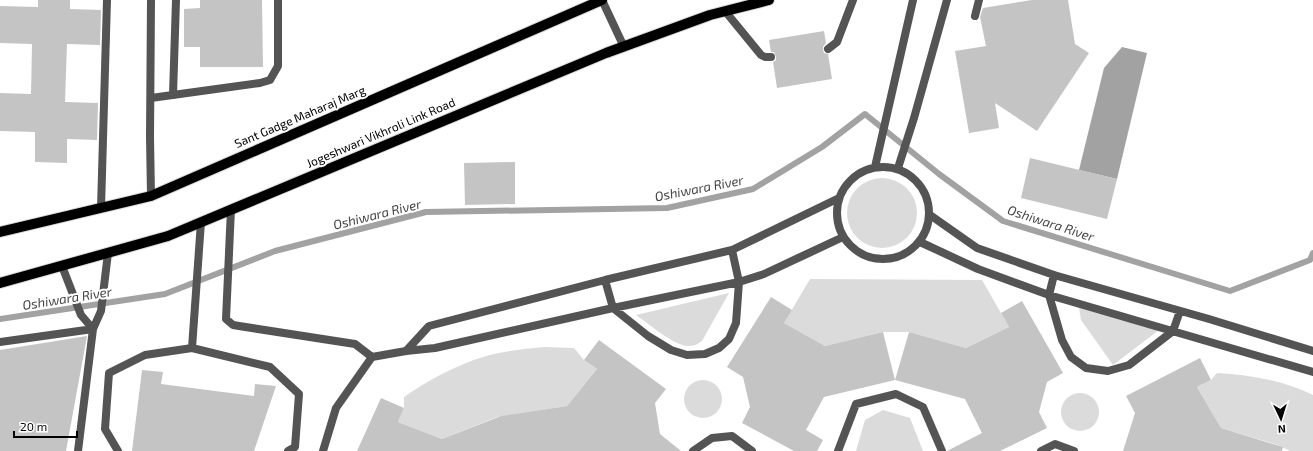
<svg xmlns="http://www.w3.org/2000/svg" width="1313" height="451" viewBox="0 0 1313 451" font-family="'Exo 2',sans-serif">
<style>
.green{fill:#dbdbdb}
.water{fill:#a2a2a2}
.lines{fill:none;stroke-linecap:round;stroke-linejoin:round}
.stream{stroke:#a2a2a2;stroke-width:6}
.building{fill:#c4c4c4}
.primary-casing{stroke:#dbdbdb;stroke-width:12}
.lane{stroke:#545454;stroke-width:8}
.street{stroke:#545454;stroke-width:8}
.primary{stroke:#000;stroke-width:10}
.labels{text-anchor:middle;stroke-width:4;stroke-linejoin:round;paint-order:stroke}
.street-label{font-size:12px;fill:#000;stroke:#fff}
.water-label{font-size:13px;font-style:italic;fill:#434343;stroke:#fff}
</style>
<rect width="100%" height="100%" fill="#fff"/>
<!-- green -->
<path class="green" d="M847 213a35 35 0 1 1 70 0a35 35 0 1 1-70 0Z
M 810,279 L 982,280 L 1009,327 L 966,348 L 909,332 L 883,332 L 825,346 L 784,323 Z
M 729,293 L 702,341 C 698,344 694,346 688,346 C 674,346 648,323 636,315 Z
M 1079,308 L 1159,330 L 1113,365 L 1081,320 Z
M 544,347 L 574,348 L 584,360 L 597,369 L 567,406 L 497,417 L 442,439 L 398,422 L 404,408 L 404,397 C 429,380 454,366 483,357 C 503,351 524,349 544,347 Z
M 1217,373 C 1250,375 1283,380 1313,395 L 1313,451 L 1290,451 L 1278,445 L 1221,428 L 1197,387 L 1211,380 Z
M684 399a19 19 0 1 1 38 0a19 19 0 1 1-38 0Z
M1061 412a19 19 0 1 1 38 0a19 19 0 1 1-38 0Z
M 883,410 L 910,418 L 923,451 L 856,451 L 865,420 Z"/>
<!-- water -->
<path class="water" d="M 1122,47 L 1147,53 L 1117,179 L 1079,170 L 1104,68 Z"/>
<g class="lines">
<!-- stream -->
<path class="stream" d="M 0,319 L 165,294 L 275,251 L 426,212 L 667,208 L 753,189 L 822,147 L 865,114 L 939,174 L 1003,221 L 1230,291 L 1310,260 L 1313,253"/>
</g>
<!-- building -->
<path class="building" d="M 38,0 L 70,0 L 70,9 L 101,10 L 100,45 L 67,44 L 65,102 L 98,103 L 97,140 L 67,139 L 67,163 L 35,162 L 35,132 L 0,131 L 0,93 L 31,94 L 32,44 L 0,43 L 0,6 L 38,7 Z
M 200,0 L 262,0 L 263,67 L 200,67 L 200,47 L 184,47 L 184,9 L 200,8 Z
M 1032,0 L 1068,0 L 1075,44 L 1089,53 L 1037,131 L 995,103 L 999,128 L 969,133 L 955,51 L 986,46 L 980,17 L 983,8 Z
M 824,31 L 826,43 L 823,47 L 823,50 L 824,53 L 828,54 L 832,79 L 777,88 L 773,62 L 776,60 L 776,57 L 774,52 L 771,52 L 769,40 Z
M 1030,158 L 1117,179 L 1107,219 L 1021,198 Z
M 515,162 L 515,204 L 465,205 L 464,163 Z
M 771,297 L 792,310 L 784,323 L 825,346 L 883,332 L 895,380 L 824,397 L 806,430 L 823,440 L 817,451 L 794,451 L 742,423 L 750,407 L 743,377 L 727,367 Z
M 1022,301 L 1063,373 L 1047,382 L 1039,412 L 1047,428 L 1000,451 L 947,451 L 982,433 L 965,399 L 895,380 L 909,332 L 966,348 L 1009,327 L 1001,313 Z
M 87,336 L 66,451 L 0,451 L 0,350 Z
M 599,340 L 666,389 L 655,403 L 660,434 L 681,451 L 357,451 L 381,398 L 404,408 L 398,422 L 442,439 L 501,416 L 567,406 L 597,369 L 584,360 Z
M 1200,358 L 1211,380 L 1197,387 L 1221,428 L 1283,447 L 1282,451 L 1123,451 L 1135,413 L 1126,396 Z
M 142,370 L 163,372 L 161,384 L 254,396 L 255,384 L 276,386 L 254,451 L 132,451 Z"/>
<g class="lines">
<!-- primary casing -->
<g class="primary-casing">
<path id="primary" d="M 0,232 L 151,196 L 602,0
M 0,283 L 168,236 L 606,53 L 710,15 L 769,0"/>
</g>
<!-- lane -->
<path class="lane" d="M 602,0 L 624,47
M 725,11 L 761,55 L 765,57 L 771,57
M 828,49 L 837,42 L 853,0
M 62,266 L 81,315 L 93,329
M 0,342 L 93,329
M 192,348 L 201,222
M 78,451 L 93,329 L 101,311 L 108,253
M 118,451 L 105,429 L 109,373 L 145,355 L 192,348 L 270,367 L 299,394 L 295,447 L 288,451"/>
<!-- street -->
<path class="street" d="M 975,16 L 979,0
M 173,95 L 176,0
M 151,98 L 260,83 L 270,80 L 278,66 L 278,0
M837 213a46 46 0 1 1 92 0a46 46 0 1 1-92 0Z
M 875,167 L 913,0
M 898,168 L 914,118 L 947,0
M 151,196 L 150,137 L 151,0
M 101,208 L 107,0
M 231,209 L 226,319 L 233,325 L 239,326 L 355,344 L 372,357
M 930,215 L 977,248 L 1054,275 L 1209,319 L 1313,351
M 920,242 L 978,269 L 1049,295 L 1313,372
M 1054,275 L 1049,295 L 1062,340 L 1071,357 L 1086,368 L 1108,371 L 1129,365 L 1173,331 L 1180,311
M 605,280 L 613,308 L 648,336 L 671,350 L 687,355 L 705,354 L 719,348 L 729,339 L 736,323 L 739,282 L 732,250
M 406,351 L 429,326 L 605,280 L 732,250 L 839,198
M 323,451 L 336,408 L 372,357 L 406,351 L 435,348 L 613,308 L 739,282 L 764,274 L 843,237
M 693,451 L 712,438 L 732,436 L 752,451
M 838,451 L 856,404 L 896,394 L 923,407 L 942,451
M 1041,451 L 1055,444 L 1074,451"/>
<!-- primary -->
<use href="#primary" class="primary"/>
</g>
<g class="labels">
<!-- street labels -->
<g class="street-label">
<text transform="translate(300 117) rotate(-23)" y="4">Sant Gadge Maharaj Marg</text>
<text transform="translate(381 133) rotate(-23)" y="4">Jogeshwari Vikhroli Link Road</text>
</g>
<!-- water labels -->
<g class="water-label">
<text transform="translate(699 188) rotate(-11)" y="5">Oshiwara River</text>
<text transform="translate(377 214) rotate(-14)" y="5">Oshiwara River</text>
<text transform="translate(1051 223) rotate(18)" y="5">Oshiwara River</text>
<text transform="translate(67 298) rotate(-9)" y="5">Oshiwara River</text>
</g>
</g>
<!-- north arrow -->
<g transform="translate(1281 419) rotate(176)" stroke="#ffffff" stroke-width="3" paint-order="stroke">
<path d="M0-3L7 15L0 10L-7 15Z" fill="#000000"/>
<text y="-6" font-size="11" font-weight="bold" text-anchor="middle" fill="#000000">N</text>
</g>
<!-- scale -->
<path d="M14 431v6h63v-6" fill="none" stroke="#000000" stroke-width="2"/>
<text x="20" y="431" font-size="12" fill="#000000" stroke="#ffffff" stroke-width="3" paint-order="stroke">20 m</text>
</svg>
